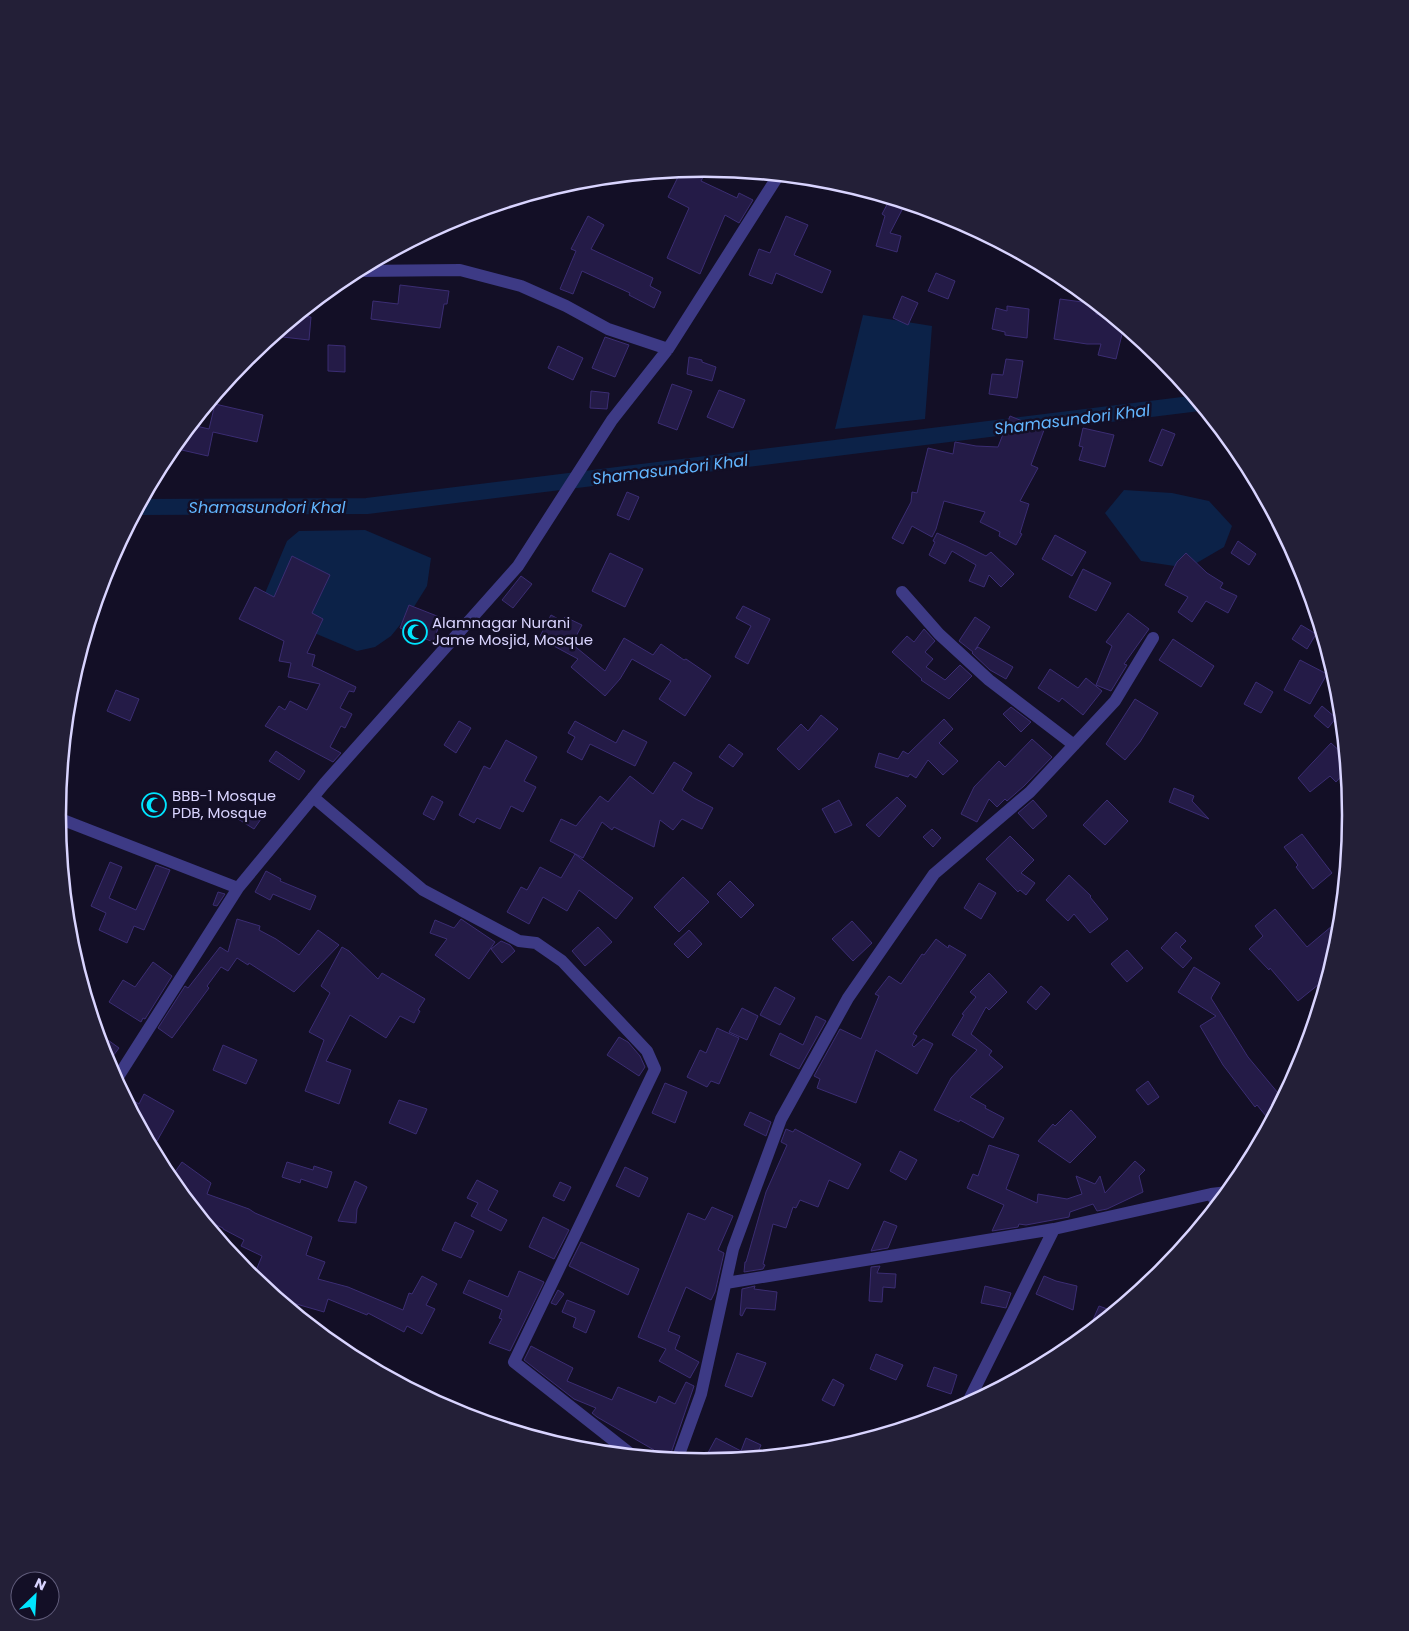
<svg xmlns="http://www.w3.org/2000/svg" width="1409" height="1631" viewBox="0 0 1409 1631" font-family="Poppins,sans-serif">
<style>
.water{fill:#0c2248}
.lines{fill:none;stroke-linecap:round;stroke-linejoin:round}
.canal{stroke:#0c2248;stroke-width:16}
.building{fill:#241b47;stroke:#3b2d73}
.street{stroke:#3d3a85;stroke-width:12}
.labels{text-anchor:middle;stroke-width:5;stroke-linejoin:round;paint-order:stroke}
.poi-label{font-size:15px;fill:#d9d4ff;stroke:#130f26;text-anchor:start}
.water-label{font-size:16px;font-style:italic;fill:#62b6ff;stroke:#130f26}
.rim{fill:none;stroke:#d9d4ff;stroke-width:2.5}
</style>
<rect width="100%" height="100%" fill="#130f26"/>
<!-- water -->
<path class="water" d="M 863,315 L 932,326 L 925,419 L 835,429 Z
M 1124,490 L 1172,493 L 1209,501 L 1232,526 L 1224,547 L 1188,568 L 1141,561 L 1105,513 Z
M 365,530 L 431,558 L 427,586 L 412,610 L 391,636 L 375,647 L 357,651 L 312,632 L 260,605 L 287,541 L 299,531 Z"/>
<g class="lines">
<!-- canal -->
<path class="canal" d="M 139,507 L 367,506 L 1199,403"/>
</g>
<!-- building -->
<path class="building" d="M 707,169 L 701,181 L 737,198 L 739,193 L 753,200 L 739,223 L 725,215 L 700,274 L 667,258 L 689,208 L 668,197 L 681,171 Z
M 889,201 L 903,208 L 890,233 L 901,236 L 897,252 L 876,246 L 885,216 L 882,214 Z
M 588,216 L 604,225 L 591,249 L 653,278 L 650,286 L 661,292 L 654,308 L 629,295 L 630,293 L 582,271 L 573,294 L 560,289 L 576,251 L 571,249 Z
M 786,216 L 808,225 L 794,255 L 831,271 L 822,293 L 776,273 L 772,284 L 749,275 L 759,249 L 770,253 Z
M 936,273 L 955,281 L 948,299 L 928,291 Z
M 400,285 L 449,291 L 447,304 L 444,304 L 440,328 L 371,319 L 373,301 L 398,304 Z
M 902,296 L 918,303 L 908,325 L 893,318 Z
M 1060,299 L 1097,304 L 1096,314 L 1113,318 L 1124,326 L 1116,359 L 1098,355 L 1101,344 L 1087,344 L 1054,339 Z
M 1007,306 L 1029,309 L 1027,338 L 1005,335 L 1005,332 L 992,329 L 996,308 L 1007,311 Z
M 298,316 L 311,317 L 309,340 L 274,336 Z
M 605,337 L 629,345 L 615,377 L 592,368 Z
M 328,345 L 345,346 L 345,372 L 328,371 Z
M 558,346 L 583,358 L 573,380 L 548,368 Z
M 689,357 L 702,360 L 702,362 L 716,367 L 712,381 L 687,374 Z
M 1006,359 L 1023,361 L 1017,398 L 989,394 L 992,374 L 1003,375 Z
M 672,384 L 692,391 L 677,430 L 658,423 Z
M 719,390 L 745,400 L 733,428 L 707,417 Z
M 591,391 L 609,393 L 607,409 L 590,408 Z
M 215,404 L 263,415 L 257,442 L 213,432 L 208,456 L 173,448 L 192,425 L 209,429 Z
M 1010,416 L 1044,430 L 1031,465 L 1038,468 L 1020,501 L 1029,504 L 1020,533 L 1022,534 L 1016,545 L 999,536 L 1000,532 L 980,522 L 985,512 L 944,501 L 936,529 L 932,537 L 912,526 L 903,544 L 892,538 L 911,502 L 912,492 L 917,493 L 928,448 L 953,454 L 955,442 L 976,446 L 998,447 Z
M 1083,428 L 1114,435 L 1105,467 L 1079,460 L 1083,447 L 1079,446 Z
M 1162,429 L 1175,434 L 1162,466 L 1149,461 Z
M 627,492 L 639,497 L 629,520 L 617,515 Z
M 937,533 L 966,546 L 986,556 L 991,552 L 1014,574 L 1001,587 L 989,575 L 984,587 L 969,581 L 976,565 L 952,551 L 945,564 L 929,555 L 935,542 L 933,541 Z
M 1055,535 L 1086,552 L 1072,576 L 1042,559 Z
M 1238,541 L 1256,554 L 1249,565 L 1231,553 Z
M 610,553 L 643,569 L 625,607 L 592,591 Z
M 1186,553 L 1207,573 L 1223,583 L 1220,588 L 1237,596 L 1228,613 L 1206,601 L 1192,622 L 1178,612 L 1188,597 L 1165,585 L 1177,562 Z
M 292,556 L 330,575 L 312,613 L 323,619 L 307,653 L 315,655 L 312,666 L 356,687 L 354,692 L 349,691 L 340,708 L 352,714 L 345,728 L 341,726 L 330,747 L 341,753 L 333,762 L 265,726 L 279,706 L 285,710 L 290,701 L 307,710 L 320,684 L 288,677 L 291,663 L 279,661 L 284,641 L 239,619 L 255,587 L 274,597 Z
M 1083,569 L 1111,583 L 1096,611 L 1069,597 Z
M 521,576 L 532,584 L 513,608 L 502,600 Z
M 409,605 L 442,618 L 433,642 L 400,628 Z
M 743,606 L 770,619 L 748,664 L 735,657 L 751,626 L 736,618 Z
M 1128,613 L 1149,629 L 1124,664 L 1127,665 L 1111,691 L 1096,685 L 1112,646 L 1106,642 Z
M 551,615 L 562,621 L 565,617 L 582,625 L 572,644 L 605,671 L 624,638 L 653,655 L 661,644 L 684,660 L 686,659 L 711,676 L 685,716 L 659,699 L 671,681 L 632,659 L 620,679 L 605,696 L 571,667 L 578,659 L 539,638 Z
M 975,617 L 990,627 L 975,650 L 978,647 L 1013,667 L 1006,679 L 990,670 L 972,653 L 973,652 L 959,641 Z
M 1301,625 L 1316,634 L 1307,649 L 1292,639 Z
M 924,629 L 935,641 L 925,652 L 933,659 L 926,667 L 945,680 L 960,665 L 972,676 L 949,699 L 921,680 L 922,679 L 892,652 L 907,636 L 914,642 Z
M 1173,639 L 1214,666 L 1201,687 L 1159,660 Z
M 1300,660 L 1327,674 L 1310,704 L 1284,690 Z
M 1050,669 L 1078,688 L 1086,678 L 1102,691 L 1083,715 L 1062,698 L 1059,702 L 1038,688 Z
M 1256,682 L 1273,692 L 1261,713 L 1244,704 Z
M 116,690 L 139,699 L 130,721 L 107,711 Z
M 1135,699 L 1158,713 L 1140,742 L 1125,760 L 1106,744 Z
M 1322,706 L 1336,718 L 1328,728 L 1314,716 Z
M 1011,707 L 1031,722 L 1021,732 L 1003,714 Z
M 821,715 L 838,729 L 799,770 L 777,749 L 801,724 L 808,731 Z
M 944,719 L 953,729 L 939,743 L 958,761 L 943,775 L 928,760 L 916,778 L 910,774 L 908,777 L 875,767 L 879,753 L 898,759 L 903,751 L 908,754 Z
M 459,721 L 471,728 L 456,753 L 444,745 Z
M 575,721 L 616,743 L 623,730 L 647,742 L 635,766 L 590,744 L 582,760 L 567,752 L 575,737 L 568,733 Z
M 1032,739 L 1052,757 L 1024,786 L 1007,801 L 1005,799 L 997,807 L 989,799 L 977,822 L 961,814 L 974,787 L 999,761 L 1005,767 Z
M 506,740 L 537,757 L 524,781 L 536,787 L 523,812 L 511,806 L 500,829 L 477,818 L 474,823 L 459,815 L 484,766 L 490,769 Z
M 1331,743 L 1344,755 L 1339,760 L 1347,767 L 1347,770 L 1336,782 L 1330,776 L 1310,792 L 1298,778 Z
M 729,744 L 743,754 L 733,767 L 719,757 Z
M 276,751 L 305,771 L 299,780 L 269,761 Z
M 674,762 L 692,773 L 682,790 L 694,798 L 713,808 L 702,829 L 682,819 L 673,830 L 660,820 L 654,847 L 614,827 L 612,830 L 602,822 L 583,858 L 550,841 L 561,819 L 576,826 L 600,796 L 608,802 L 630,776 L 653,794 Z
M 1174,788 L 1194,796 L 1192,801 L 1209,819 L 1169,802 Z
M 432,796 L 443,802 L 434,820 L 423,814 Z
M 897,797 L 906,806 L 879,837 L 866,825 Z
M 839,800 L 852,825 L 835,833 L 822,809 Z
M 1033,800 L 1047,816 L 1033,829 L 1018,813 Z
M 1107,800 L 1128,821 L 1105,845 L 1083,825 Z
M 245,808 L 261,819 L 254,829 L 238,819 Z
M 932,829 L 941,838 L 933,847 L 923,837 Z
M 1302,834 L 1332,873 L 1313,889 L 1296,867 L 1298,865 L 1284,847 Z
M 1010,836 L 1034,860 L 1021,873 L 1035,883 L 1026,895 L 1020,890 L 1018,892 L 986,859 Z
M 575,854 L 633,898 L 616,919 L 579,890 L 567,911 L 543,897 L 529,924 L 507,912 L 521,887 L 527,890 L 540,867 L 561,878 Z
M 110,862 L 122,867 L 109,898 L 136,910 L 156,865 L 170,870 L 144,930 L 134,926 L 127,943 L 99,930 L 106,913 L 91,906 Z
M 266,871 L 281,879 L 280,881 L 316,896 L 310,910 L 273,894 L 270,900 L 255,892 Z
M 1069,875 L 1091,896 L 1090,897 L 1108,919 L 1090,933 L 1074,914 L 1068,921 L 1046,900 Z
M 683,877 L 709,902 L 679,932 L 654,907 Z
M 730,881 L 754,905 L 741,918 L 717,894 Z
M 979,883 L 996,893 L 981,919 L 964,908 Z
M 218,892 L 225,894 L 217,906 L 213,905 Z
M 1275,909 L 1307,947 L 1332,926 L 1340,935 L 1329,976 L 1298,1001 L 1270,968 L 1269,970 L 1249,949 L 1263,936 L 1255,926 Z
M 237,919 L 260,926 L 259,930 L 276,939 L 299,955 L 318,930 L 339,945 L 294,992 L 249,963 L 248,965 L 237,958 L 228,971 L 221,967 L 207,986 L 209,988 L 172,1038 L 158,1028 L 185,986 L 188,988 L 220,947 L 228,952 Z
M 461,919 L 495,942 L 469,979 L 435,955 L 447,939 L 430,933 L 435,920 L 454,928 Z
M 852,921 L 872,943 L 853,961 L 832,939 Z
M 598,927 L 612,942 L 585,966 L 572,951 Z
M 689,930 L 702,944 L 688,958 L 674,944 Z
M 1176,932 L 1186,941 L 1180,947 L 1192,958 L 1183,968 L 1161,948 Z
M 936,939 L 948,948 L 949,945 L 966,955 L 913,1034 L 917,1036 L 912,1045 L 914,1047 L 923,1039 L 933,1044 L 917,1074 L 876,1050 L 856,1103 L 817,1088 L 820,1079 L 814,1076 L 840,1029 L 861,1039 L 879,996 L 875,994 L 889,976 L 901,984 L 922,954 L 924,955 Z
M 501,941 L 510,945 L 515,951 L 502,963 L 491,949 Z
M 342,947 L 349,951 L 378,979 L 382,973 L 425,999 L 418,1010 L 420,1011 L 414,1023 L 400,1016 L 386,1038 L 350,1015 L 326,1061 L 351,1070 L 339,1104 L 305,1091 L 324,1040 L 309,1032 L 330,993 L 321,986 Z
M 1127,950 L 1143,968 L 1127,982 L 1111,964 Z
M 153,962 L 172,976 L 145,1019 L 143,1018 L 141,1022 L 109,1002 L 123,980 L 135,987 Z
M 1194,967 L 1220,983 L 1211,998 L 1248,1057 L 1283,1099 L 1266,1116 L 1257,1105 L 1255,1107 L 1223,1065 L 1200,1026 L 1216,1016 L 1178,992 Z
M 989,973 L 1007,992 L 989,1010 L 986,1007 L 971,1034 L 992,1051 L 989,1055 L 1003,1067 L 970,1097 L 986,1106 L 985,1108 L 1004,1118 L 993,1138 L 960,1120 L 959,1122 L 934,1110 L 951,1078 L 977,1050 L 952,1035 L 964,1015 L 962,1014 L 976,997 L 970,992 Z
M 1041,986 L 1050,994 L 1036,1010 L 1027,1002 Z
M 775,987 L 795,998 L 780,1025 L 760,1015 Z
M 742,1008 L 758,1016 L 747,1040 L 729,1032 Z
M 816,1016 L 826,1021 L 799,1069 L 770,1055 L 780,1033 L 803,1045 Z
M 717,1028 L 739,1038 L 719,1084 L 711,1081 L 707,1087 L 687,1077 L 700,1050 L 706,1053 Z
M 97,1032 L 119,1048 L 107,1064 L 107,1063 Z
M 619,1037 L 628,1042 L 640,1056 L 645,1067 L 639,1076 L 607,1055 Z
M 223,1045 L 257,1060 L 246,1084 L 213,1070 Z
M 1148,1081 L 1159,1097 L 1148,1105 L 1136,1090 Z
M 665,1083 L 687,1092 L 675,1123 L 652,1113 Z
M 144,1094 L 174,1111 L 157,1141 L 145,1134 L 124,1095 L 139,1104 Z
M 399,1100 L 427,1109 L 416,1134 L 389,1123 Z
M 1071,1110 L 1096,1137 L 1070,1163 L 1038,1141 L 1053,1124 L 1055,1126 Z
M 750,1112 L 771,1122 L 766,1136 L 744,1125 Z
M 786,1129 L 793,1132 L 795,1129 L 861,1164 L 848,1189 L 829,1180 L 818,1207 L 800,1200 L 796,1208 L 793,1207 L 786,1228 L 773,1224 L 763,1264 L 765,1265 L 763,1269 L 744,1272 L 745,1262 L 746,1262 L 766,1192 L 787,1145 L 781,1142 Z
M 989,1145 L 1019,1155 L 1006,1189 L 1037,1203 L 1038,1194 L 1067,1199 L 1082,1194 L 1076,1176 L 1095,1184 L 1100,1176 L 1105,1193 L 1135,1161 L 1145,1170 L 1139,1176 L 1143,1192 L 1107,1209 L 1097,1211 L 1093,1204 L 1070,1212 L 1069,1217 L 1026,1225 L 1019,1224 L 1018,1227 L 992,1231 L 1004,1205 L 967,1188 L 973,1174 L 978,1176 Z
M 900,1151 L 917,1160 L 906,1180 L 890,1171 Z
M 182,1162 L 211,1183 L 207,1194 L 249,1209 L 255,1213 L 312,1237 L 306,1255 L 325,1262 L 318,1279 L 348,1287 L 403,1310 L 409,1293 L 412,1294 L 422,1276 L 437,1284 L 426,1305 L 435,1309 L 422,1334 L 407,1326 L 404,1332 L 368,1313 L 367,1315 L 328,1299 L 324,1312 L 279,1299 L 253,1278 L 262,1256 L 241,1246 L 244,1240 L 223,1229 L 223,1228 L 203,1219 L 170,1179 Z
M 287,1162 L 313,1170 L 314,1166 L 332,1172 L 327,1188 L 301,1179 L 300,1183 L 282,1177 Z
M 625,1167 L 648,1178 L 639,1197 L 616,1186 Z
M 477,1180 L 498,1191 L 488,1210 L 507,1220 L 501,1231 L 471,1216 L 478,1203 L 467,1198 Z
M 355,1181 L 367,1187 L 357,1209 L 356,1223 L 338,1221 Z
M 560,1182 L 571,1187 L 564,1201 L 553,1196 Z
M 712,1207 L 733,1216 L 718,1250 L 724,1253 L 715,1292 L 711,1300 L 686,1287 L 668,1331 L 680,1336 L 675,1349 L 699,1362 L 690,1378 L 659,1361 L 666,1349 L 638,1337 L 688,1213 L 705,1220 Z
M 543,1217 L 569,1230 L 554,1259 L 529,1247 Z
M 884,1221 L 897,1226 L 888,1248 L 871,1251 Z
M 455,1222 L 474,1231 L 461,1258 L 442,1250 Z
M 581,1242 L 639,1269 L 628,1295 L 569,1266 Z
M 880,1266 L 877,1273 L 896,1274 L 895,1288 L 883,1287 L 882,1302 L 869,1301 L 871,1267 Z
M 519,1271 L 544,1282 L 510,1351 L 489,1343 L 502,1319 L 499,1318 L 502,1310 L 463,1293 L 469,1280 L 508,1297 Z
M 1044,1276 L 1056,1281 L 1077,1286 L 1073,1310 L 1036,1294 Z
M 755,1286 L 754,1289 L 777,1292 L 775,1310 L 746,1308 L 742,1316 L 740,1315 L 742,1289 Z
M 985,1286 L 1011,1293 L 1006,1308 L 981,1303 Z
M 558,1290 L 564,1294 L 556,1305 L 551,1303 Z
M 567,1300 L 595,1311 L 586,1333 L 573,1327 L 576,1318 L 562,1312 Z
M 1099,1306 L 1110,1310 L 1106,1319 L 1086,1336 Z
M 531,1346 L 573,1368 L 567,1381 L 612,1400 L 618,1387 L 656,1403 L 659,1396 L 675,1404 L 686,1382 L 694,1386 L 669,1459 L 650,1457 L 654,1450 L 597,1417 L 592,1413 L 596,1408 L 574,1399 L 524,1360 Z
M 737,1353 L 766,1363 L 752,1397 L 725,1386 Z
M 876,1354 L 903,1365 L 896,1380 L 870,1369 Z
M 934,1367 L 957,1375 L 951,1394 L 927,1386 Z
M 833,1379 L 844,1385 L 834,1406 L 822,1400 Z
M 716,1438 L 741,1451 L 746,1438 L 761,1445 L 756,1457 L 703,1462 Z"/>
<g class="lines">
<!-- street -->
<path class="street" d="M 357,271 L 460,270 L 521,286 L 566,306 L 608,329 L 668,349
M 902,592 L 939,634 L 989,680 L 1074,745
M 313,797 L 423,890 L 519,941 L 536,943 L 562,961 L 647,1051 L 655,1069 L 514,1362 L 632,1455
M 58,818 L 238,888
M 116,1080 L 238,888 L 324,784 L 518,566 L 612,420 L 668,349 L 778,176
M 1211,1194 L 1228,1192
M 726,1283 L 1054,1229 L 1211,1194 L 1218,1205
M 966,1406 L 1054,1229
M 677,1460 L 701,1394 L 733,1249 L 781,1119 L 848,998 L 934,874 L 1030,792 L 1115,701 L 1153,638"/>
</g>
<!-- icons -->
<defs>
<g id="mosque-ring" transform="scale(1.25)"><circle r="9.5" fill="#130f26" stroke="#00e5ff" stroke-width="1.5"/><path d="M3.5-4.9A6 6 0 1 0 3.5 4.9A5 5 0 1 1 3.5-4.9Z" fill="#00e5ff"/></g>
</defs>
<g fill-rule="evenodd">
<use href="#mosque-ring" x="415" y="632"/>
<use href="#mosque-ring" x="154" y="805"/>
</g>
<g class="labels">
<!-- poi labels -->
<g class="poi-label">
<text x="432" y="628">Alamnagar Nurani<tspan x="432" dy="17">Jame Mosjid, Mosque</tspan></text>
<text x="172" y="801">BBB-1 Mosque<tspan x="172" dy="17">PDB, Mosque</tspan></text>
</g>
<!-- water labels -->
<g class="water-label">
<text transform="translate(1072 419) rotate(-7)" y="6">Shamasundori Khal</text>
<text transform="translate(670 469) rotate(-7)" y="6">Shamasundori Khal</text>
<text x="267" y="513">Shamasundori Khal</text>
</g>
</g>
<!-- crop -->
<path d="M0 0H1409V1631H0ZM66 815a638 638 0 1 1 1276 0a638 638 0 1 1-1276 0Z" fill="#231f37" fill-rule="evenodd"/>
<path class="rim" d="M66 815a638 638 0 1 1 1276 0a638 638 0 1 1-1276 0Z"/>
<!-- north arrow -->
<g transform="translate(35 1596) rotate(25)"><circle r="24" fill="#130f26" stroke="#625e7d"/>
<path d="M0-4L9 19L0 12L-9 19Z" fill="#00e5ff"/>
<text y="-8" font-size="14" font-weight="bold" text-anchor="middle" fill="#d9d4ff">N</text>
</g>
</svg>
